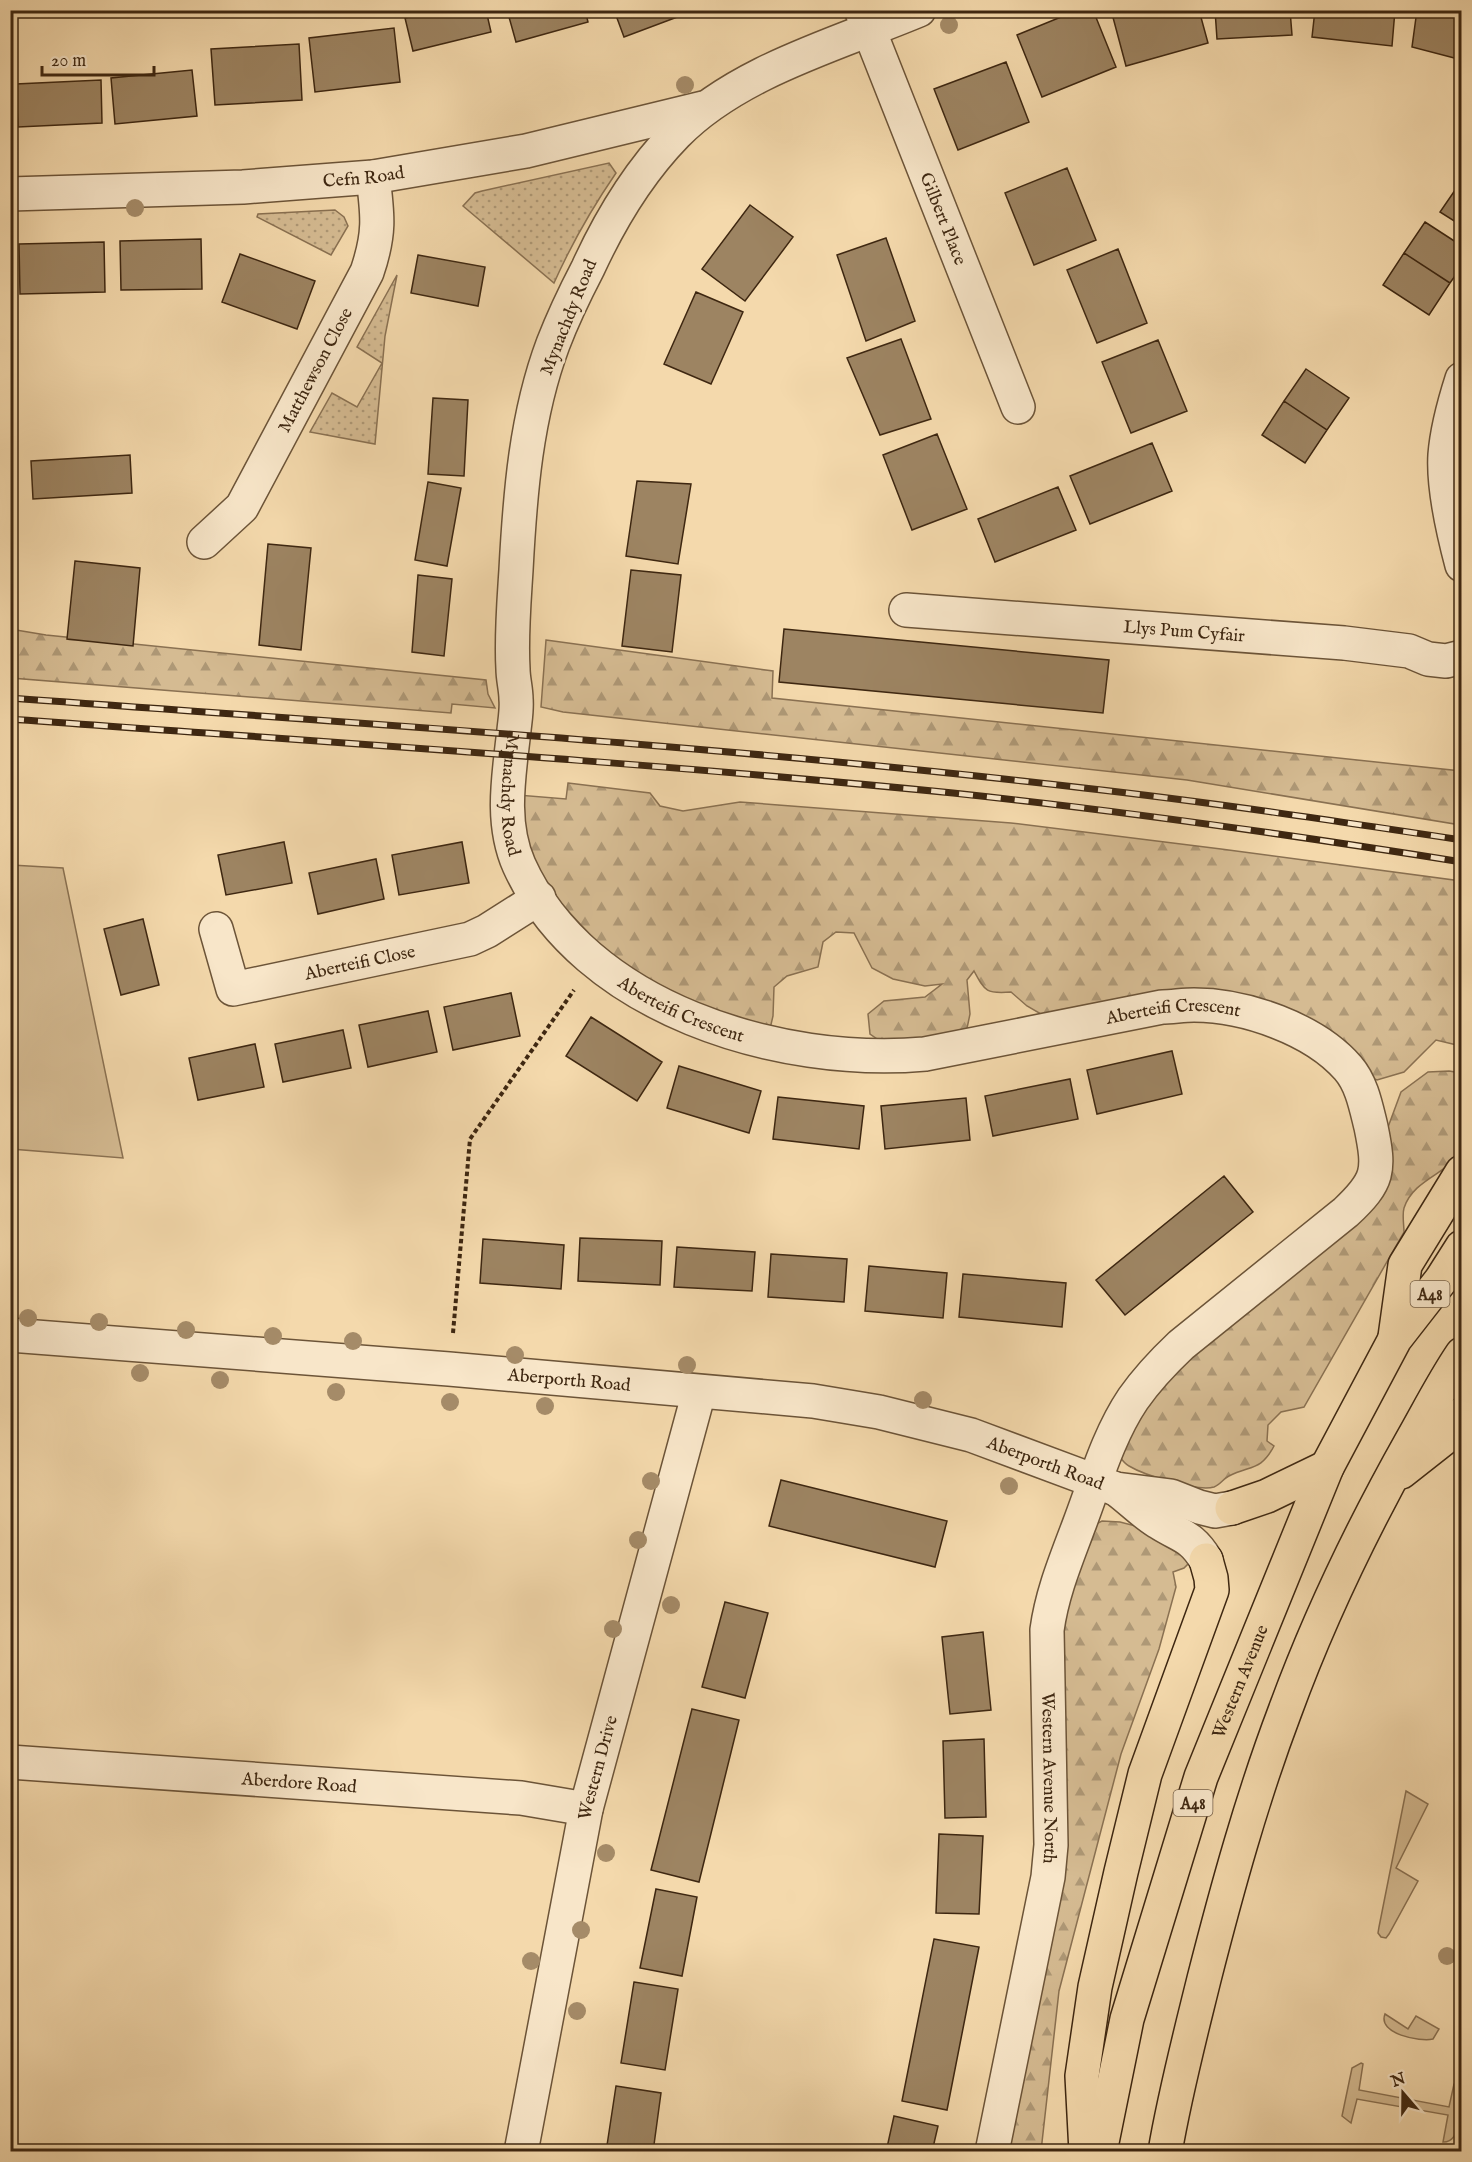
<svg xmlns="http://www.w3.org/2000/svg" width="1472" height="2162" viewBox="0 0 1472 2162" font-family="'IM FELL English',serif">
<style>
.grass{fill:url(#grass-dots);stroke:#8a7152;stroke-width:1.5}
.forest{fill:url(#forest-firs);stroke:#8a7152;stroke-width:1.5}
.garden{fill:#d5bb92;stroke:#8a7152;stroke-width:1.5}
.building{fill:#9d8462;stroke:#3e2711;stroke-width:1.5}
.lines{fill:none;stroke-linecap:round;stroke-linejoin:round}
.minor-casing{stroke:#6c5438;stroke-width:36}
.highway-casing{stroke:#3e2711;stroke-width:36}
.path{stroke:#3e2711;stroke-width:4;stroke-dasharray:4.5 3;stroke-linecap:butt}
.minor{stroke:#f8e6c9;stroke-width:33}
.highway{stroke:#f4d9ac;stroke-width:33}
.rail-casing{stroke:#3e2711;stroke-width:7}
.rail{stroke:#f8e6c9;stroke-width:4.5;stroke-dasharray:14;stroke-linecap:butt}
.tree{fill:#a58b68}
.labels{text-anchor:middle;stroke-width:6;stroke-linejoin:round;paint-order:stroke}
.shield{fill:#f8e6c9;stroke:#766048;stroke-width:1.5}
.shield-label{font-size:16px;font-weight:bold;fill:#3e2711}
.street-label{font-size:18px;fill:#3e2711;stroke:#f8e6c9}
</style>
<defs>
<pattern id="grass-dots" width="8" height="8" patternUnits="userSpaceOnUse" patternTransform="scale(1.5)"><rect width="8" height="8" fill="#d5bb92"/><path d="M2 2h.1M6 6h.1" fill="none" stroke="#ae9876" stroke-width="1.8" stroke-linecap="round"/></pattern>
<pattern id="forest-firs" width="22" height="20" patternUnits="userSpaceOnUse" patternTransform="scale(1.5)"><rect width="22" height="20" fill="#d5bb92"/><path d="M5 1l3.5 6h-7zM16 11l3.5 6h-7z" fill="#ae9876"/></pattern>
</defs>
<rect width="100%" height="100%" fill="#f4d9ac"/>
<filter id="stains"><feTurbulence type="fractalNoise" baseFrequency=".00333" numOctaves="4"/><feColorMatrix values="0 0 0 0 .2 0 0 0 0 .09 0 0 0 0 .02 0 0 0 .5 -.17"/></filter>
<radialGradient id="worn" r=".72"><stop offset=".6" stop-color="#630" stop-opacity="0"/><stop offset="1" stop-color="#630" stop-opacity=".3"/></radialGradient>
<!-- grass -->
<path class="grass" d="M 609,163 L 616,173 C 592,208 571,245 554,283 L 463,206 L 475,193 L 482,191 Z
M 335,210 L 344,217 L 348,226 L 331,255 L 257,217 L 258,214 Z
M 397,275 L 385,336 L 375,444 L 310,432 L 332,393 L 357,407 L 382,363 L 357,347 Z"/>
<!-- forest -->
<path class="forest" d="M 10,629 L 46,635 L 486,680 L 488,694 L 495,708 L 452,704 L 451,713 L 11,678 Z
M 546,640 L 773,671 L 772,698 L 1461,771 L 1461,825 L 1187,780 L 563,712 L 541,707 Z
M 568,783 L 650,793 L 660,806 L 683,811 L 740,802 L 1011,823 L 1221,849 L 1461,881 L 1461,1046 L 1436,1040 L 1404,1072 L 1377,1080 L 1361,1074 L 1291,1018 L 1046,1017 L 1027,1006 L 1011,992 C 987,994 985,992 974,971 L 967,980 L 970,1014 L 966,1033 L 886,1045 L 870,1034 L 868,1014 L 884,1001 L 925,997 L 942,984 L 925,986 L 893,979 L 872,968 L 854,933 L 836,932 L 823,942 L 818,967 L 787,976 L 774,987 L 773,1016 L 769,1033 L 757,1035 L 622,969 L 541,882 L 520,827 L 518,795 L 566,799 Z
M 1449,1071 L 1461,1073 L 1461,1153 C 1446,1174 1413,1180 1404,1208 C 1402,1215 1404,1225 1404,1232 L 1304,1407 L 1281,1412 L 1268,1425 L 1267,1441 L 1274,1446 C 1261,1471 1251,1465 1229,1476 C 1224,1478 1220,1485 1214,1487 C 1197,1492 1144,1475 1129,1466 C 1125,1464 1122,1460 1119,1456 L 1154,1388 L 1354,1219 L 1401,1092 L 1428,1072 Z
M 1102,1521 L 1120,1522 L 1155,1531 L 1190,1562 L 1184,1568 L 1173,1572 L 1176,1587 L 1159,1649 L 1121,1754 L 1059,1991 L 1041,2151 L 996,2152 L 1040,1941 L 1051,1680 L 1084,1530 Z"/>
<!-- garden -->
<path class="garden" d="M 11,865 L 63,868 L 123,1158 L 11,1149 Z
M 1406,1791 L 1428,1804 L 1396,1868 L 1418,1881 L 1389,1934 L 1386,1938 L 1381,1937 L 1378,1933 L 1379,1927 Z
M 1385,2014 L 1408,2029 L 1416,2016 L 1439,2029 L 1433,2039 C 1420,2042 1377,2034 1385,2014 Z
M 1361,2063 L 1363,2064 L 1359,2090 L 1449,2107 L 1454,2084 L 1458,2083 L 1461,2085 C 1462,2101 1463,2143 1443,2142 L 1448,2115 L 1357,2099 L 1351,2123 L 1342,2116 L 1352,2068 Z"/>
<!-- building -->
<path class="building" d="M 438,10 L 486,10 L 491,32 L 413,51 L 405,18 Z
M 507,10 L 585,10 L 588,22 L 516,42 Z
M 614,10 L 696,10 L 624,37 Z
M 1078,10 L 1093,10 L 1116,67 L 1042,97 L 1017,35 Z
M 1111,10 L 1199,10 L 1208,43 L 1126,66 Z
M 1215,10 L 1290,10 L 1292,35 L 1217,39 Z
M 1315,10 L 1395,10 L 1392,46 L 1312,37 Z
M 1417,10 L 1462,10 L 1462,60 L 1412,47 Z
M 394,28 L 400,82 L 315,92 L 309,38 Z
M 299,44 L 302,100 L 215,105 L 211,49 Z
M 1006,62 L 1029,122 L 958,150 L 934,89 Z
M 192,70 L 197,116 L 115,124 L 111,78 Z
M 101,80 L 102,123 L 18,127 L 16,84 Z
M 1067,168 L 1096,240 L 1034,265 L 1005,193 Z
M 1462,180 L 1462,226 L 1440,212 Z
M 750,205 L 793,237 L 745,301 L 702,269 Z
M 1425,222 L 1462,246 L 1462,266 L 1450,283 L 1404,253 Z
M 886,238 L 915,321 L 866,341 L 837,255 Z
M 201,239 L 202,289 L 121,290 L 120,241 Z
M 104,242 L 105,292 L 20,294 L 19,244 Z
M 1118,249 L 1147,323 L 1097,343 L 1067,270 Z
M 1404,253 L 1450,283 L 1429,315 L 1383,285 Z
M 240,254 L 315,281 L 297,329 L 222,302 Z
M 418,255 L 485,267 L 478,306 L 411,293 Z
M 696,292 L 743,312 L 711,384 L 664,364 Z
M 901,339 L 931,419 L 880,435 L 847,358 Z
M 1158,340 L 1187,411 L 1131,433 L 1102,362 Z
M 1306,369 L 1349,398 L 1327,430 L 1284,401 Z
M 433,398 L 468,400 L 464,476 L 428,474 Z
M 1284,401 L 1327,430 L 1305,463 L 1262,435 Z
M 937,434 L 967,509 L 912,530 L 883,455 Z
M 1152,443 L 1172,491 L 1090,524 L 1070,476 Z
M 130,455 L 132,493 L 33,499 L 31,461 Z
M 637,481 L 691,484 L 678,564 L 626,556 Z
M 428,482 L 461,488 L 447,566 L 415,560 Z
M 1058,487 L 1076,530 L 995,562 L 978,519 Z
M 268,544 L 311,548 L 301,650 L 259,645 Z
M 75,561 L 140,568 L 133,646 L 67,639 Z
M 631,570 L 681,575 L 672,652 L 622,646 Z
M 418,575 L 452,579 L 444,656 L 412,652 Z
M 784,629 L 1109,660 L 1103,713 L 779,682 Z
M 284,842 L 292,883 L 226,895 L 218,855 Z
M 462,842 L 469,883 L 399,895 L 392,855 Z
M 376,859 L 384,899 L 318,914 L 309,873 Z
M 143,919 L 159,985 L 121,995 L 104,929 Z
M 511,993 L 520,1036 L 453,1050 L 444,1007 Z
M 428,1011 L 437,1052 L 368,1067 L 359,1025 Z
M 591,1017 L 662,1062 L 637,1101 L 566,1056 Z
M 343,1030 L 351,1068 L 283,1082 L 275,1044 Z
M 255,1044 L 264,1087 L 198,1100 L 189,1058 Z
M 1172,1051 L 1182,1094 L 1097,1114 L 1087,1070 Z
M 679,1066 L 761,1091 L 749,1133 L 667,1108 Z
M 1070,1079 L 1078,1119 L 993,1136 L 985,1096 Z
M 778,1097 L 864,1106 L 859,1149 L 773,1139 Z
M 966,1098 L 970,1140 L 885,1149 L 881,1106 Z
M 1224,1176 L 1253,1212 L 1125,1315 L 1096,1280 Z
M 580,1238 L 662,1241 L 660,1285 L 578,1281 Z
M 483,1239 L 564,1245 L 561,1289 L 480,1283 Z
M 677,1247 L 755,1252 L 752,1291 L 674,1287 Z
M 771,1254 L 847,1259 L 844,1302 L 768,1297 Z
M 869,1266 L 947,1273 L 943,1318 L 865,1311 Z
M 963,1274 L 1066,1283 L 1062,1327 L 959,1317 Z
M 781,1480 L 947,1521 L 935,1567 L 769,1526 Z
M 725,1602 L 768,1613 L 745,1698 L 702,1687 Z
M 983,1632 L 991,1710 L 950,1714 L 942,1637 Z
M 692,1709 L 739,1720 L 699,1882 L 651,1870 Z
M 984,1739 L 986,1817 L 945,1818 L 943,1741 Z
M 939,1834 L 983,1836 L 979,1914 L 936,1913 Z
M 656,1889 L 697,1897 L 682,1976 L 640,1968 Z
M 934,1939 L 979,1947 L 947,2110 L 902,2101 Z
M 634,1982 L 678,1989 L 665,2070 L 621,2063 Z
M 616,2086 L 661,2093 L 653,2152 L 606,2152 Z
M 894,2116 L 938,2126 L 932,2152 L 886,2152 Z"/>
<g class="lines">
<!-- minor casing -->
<g class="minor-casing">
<g id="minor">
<path id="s1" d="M 919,10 C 838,44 738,71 676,134 C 639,172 610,220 588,268 C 575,293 563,318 553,344 C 526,416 520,494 516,570 C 514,602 511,636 513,669 C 513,679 516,689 516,699 C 517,709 515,720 514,730 C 509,775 500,822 519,865 C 584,1009 780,1067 925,1054 L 1162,1007 C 1172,1007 1183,1005 1194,1005 C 1245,1005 1314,1029 1348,1068 C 1362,1084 1366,1107 1371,1127 C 1380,1171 1379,1181 1346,1212 L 1181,1345 C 1163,1362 1147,1379 1133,1399 C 1108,1436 1095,1483 1079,1525 C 1066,1560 1052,1593 1047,1630 L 1051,1845 L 1048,1877 L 992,2152"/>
<path id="s2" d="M 862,12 L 1018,407"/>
<path id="s3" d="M 10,194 L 243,187 L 373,177 L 526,151 L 703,108"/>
<path d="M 1462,379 C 1454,404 1447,429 1445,455 C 1443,486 1454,535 1462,565"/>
<path id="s4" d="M 204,542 L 242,507 L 367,272 C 380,234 378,216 373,177"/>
<path id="s5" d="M 906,610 L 1344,643 L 1409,651 L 1428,659 L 1446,661 L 1462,657"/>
<path id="s6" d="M 216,929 L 233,989 L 470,939 L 487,931 L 539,898"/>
<path id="s7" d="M 10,1335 L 449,1369 L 813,1401 L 879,1412 L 971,1435 L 1116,1489 L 1171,1496 L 1199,1507 L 1215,1511 L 1232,1508"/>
<path d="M 1116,1489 C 1130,1499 1143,1513 1158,1522 C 1181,1537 1191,1535 1206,1560"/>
<path id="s8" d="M 10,1762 L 521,1798 L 586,1809"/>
<path id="s9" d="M 521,2152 L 586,1809 L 699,1392"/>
</g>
</g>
<!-- highway casing -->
<g class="highway-casing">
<g id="highway">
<path d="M 1395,1337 L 1405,1265 L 1462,1172"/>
<path d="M 1401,1472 L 1448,1435 L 1462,1414"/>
<path d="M 1232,1508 L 1267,1496 L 1327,1467"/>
<path d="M 1086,2152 L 1082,2076 L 1095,1987 L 1121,1872 L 1145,1774 L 1212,1590 L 1211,1578 L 1206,1560"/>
<path id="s10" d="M 1100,2152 L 1127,2019 L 1201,1777 L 1327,1467 L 1395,1339 L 1441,1280 L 1462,1247"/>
<path d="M 1165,2152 C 1175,2093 1190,2036 1204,1979 C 1227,1889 1252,1798 1285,1711 C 1319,1618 1363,1527 1412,1440 C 1428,1412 1443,1382 1462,1354"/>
</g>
</g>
<!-- path -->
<path class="path" d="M 453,1333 L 470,1139 L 574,990"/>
<!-- minor -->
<use href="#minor" class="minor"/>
<!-- highway -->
<use href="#highway" class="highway"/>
<!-- rail casing -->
<g class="rail-casing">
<path id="rail" d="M 10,698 C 368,724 727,746 1084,788 C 1210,802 1336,821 1462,840
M 10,719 C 325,742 640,762 953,793 C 1123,811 1293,835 1462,862"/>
</g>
<!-- rail -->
<use href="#rail" class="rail"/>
</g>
<!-- trees -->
<g class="tree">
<circle cx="949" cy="25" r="9"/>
<circle cx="685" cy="85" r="9"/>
<circle cx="135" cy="208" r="9"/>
<circle cx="28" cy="1318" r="9"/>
<circle cx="99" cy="1322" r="9"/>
<circle cx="186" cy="1330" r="9"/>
<circle cx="273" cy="1336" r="9"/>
<circle cx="353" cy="1341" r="9"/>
<circle cx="515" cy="1355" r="9"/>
<circle cx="687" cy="1365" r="9"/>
<circle cx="140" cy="1373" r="9"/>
<circle cx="220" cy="1380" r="9"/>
<circle cx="336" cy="1392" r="9"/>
<circle cx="923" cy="1400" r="9"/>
<circle cx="450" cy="1402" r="9"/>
<circle cx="545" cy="1406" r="9"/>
<circle cx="651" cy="1481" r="9"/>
<circle cx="1009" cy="1486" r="9"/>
<circle cx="638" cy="1540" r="9"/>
<circle cx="671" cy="1605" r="9"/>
<circle cx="613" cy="1629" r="9"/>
<circle cx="606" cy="1853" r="9"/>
<circle cx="581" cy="1930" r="9"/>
<circle cx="1447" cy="1956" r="9"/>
<circle cx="531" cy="1961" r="9"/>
<circle cx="577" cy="2011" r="9"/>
</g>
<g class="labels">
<!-- shield labels -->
<g class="shield">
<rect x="1410.5" y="1281" width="39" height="26" rx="4.5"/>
<rect x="1173.5" y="1790" width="39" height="26" rx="4.5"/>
</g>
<g class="shield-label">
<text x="1430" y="1300">A48</text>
<text x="1193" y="1809">A48</text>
</g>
<!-- street labels -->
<g class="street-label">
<text dy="6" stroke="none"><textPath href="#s3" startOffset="354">Cefn Road</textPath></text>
<text dy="6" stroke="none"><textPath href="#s2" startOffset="222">Gilbert Place</textPath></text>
<text transform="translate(568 317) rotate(-68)" y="6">Mynachdy Road</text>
<text dy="6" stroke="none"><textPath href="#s4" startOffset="207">Matthewson Close</textPath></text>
<text dy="6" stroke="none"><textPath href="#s5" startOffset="279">Llys Pum Cyfair</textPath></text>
<text dy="6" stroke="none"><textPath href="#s1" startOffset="975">Mynachdy Road</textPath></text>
<text dy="6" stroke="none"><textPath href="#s6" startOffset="192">Aberteifi Close</textPath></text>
<text dy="6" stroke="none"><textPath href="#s1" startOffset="1270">Aberteifi Crescent</textPath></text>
<text dy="6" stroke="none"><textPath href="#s1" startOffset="1774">Aberteifi Crescent</textPath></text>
<text dy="6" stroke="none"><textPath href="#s7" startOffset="561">Aberporth Road</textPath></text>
<text dy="6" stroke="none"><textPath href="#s7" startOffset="1047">Aberporth Road</textPath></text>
<text dy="6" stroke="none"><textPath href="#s10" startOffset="492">Western Avenue</textPath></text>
<text dy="6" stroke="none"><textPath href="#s9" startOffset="392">Western Drive</textPath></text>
<text dy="6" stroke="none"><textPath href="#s1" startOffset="2805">Western Avenue North</textPath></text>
<text dy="6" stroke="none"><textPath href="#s8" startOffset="290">Aberdore Road</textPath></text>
</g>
</g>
<!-- margin -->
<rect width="1472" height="2162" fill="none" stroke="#f4d9ac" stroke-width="36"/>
<rect x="12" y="12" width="1448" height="2138" fill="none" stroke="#3e2711" stroke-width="3"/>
<rect x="18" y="18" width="1436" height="2126" fill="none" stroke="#3e2711" stroke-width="1.5"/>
<!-- north arrow -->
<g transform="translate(1403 2093) rotate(340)" stroke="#f8e6c9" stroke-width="4.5" paint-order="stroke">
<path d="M0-4.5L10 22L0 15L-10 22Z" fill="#3e2711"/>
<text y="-9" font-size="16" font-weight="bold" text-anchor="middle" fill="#3e2711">N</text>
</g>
<!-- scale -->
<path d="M42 66v9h112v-9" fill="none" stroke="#3e2711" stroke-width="3"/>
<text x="51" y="66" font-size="18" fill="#3e2711" stroke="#f8e6c9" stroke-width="4.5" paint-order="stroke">20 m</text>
<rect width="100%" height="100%" filter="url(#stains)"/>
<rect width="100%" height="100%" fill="url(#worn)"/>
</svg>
